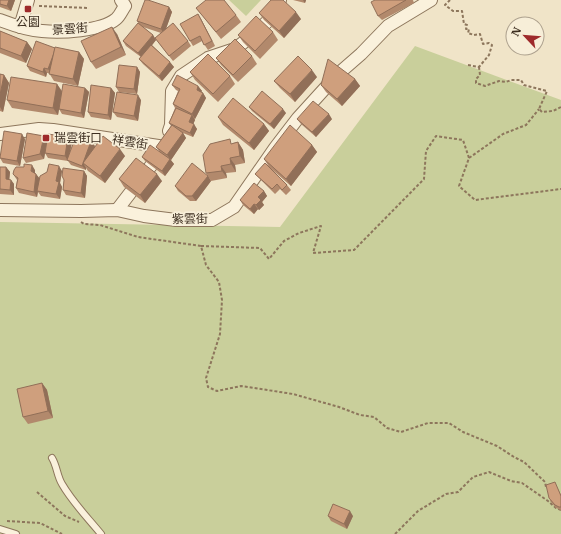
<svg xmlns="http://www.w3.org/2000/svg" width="561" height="534" font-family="'IBM Plex Serif','Noto Sans TC',serif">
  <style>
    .green { fill: #c9cf9b }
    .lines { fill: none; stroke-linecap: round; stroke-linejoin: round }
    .service-casing { stroke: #8d765c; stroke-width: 8 }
    .minor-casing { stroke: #8d765c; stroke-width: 14 }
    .path { stroke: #8d765c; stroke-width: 2; stroke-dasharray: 3 2; stroke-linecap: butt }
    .service { stroke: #faf1dc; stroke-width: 6 }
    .minor { stroke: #faf1dc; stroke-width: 12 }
    .wall { fill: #b2896c }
    .shaded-wall { fill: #916f58 }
    .building { fill: #cf9f7d; stroke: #916f58 }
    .poi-dot { fill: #9e2a2b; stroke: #f7eed8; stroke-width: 1.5 }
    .labels { text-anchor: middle; stroke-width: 3.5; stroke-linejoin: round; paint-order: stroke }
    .poi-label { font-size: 12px; fill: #3d2e20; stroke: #f7eed8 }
    .street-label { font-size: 12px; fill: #3d2e20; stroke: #f7eed8 }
  </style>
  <rect width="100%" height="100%" fill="#f0e4c8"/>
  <!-- green -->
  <g class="green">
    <polygon points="229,0 261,0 246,16"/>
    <polygon points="415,46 561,100 561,534 0,534 0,222 280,227"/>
  </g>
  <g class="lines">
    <!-- service casing -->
    <g class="service-casing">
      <g id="service">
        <path d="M52,458C57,466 57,476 62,484C73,503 88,518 101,534"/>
        <polyline points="0,529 16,534"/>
      </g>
    </g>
    <!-- minor casing -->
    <g class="minor-casing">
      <g id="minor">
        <path d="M0,20C13,25 27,30 42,31C60,33 102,31 116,19C120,16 122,10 125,6L121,0"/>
        <polyline points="20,27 28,0"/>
        <polyline points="169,131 171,125 172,91 181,76 208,58 235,49 253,35 269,20 279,4 280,0"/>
        <polyline points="0,134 39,129 53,130 165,147"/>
        <polyline points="0,210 81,211 117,210 144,216 176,220 212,220 234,207 275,148 298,118 338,74 361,54 388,26 431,0"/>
        <polyline points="117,210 160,154"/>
      </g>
    </g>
    <!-- path -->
    <g class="path">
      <polyline points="450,0 445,5 453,11 462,11 464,24 467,25 466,29 469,29 468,33 474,35 480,34 483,44 489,43 492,45 489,55 479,67"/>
      <polyline points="39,6 89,8"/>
      <polyline points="468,65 479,67"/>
      <polyline points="479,67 480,75 476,79 476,83 485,86 499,81 506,82 511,80 521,80 524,85 547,91 539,109 542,112 553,111 561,107"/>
      <polyline points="469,158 503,134 526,125 539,109"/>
      <polyline points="81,222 84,224 100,225 138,237 201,246 206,265 219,282 222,300 220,334 206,378 208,387 217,391 241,386 293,394 339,407 360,415 374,417 387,428 401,432 428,423 449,423 463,432 497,446 514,457 524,462 545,482 546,487"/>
      <polyline points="201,246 260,248 269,259 284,241 299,233 321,226 313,253 354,250 424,179 426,151 436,136 463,140 469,158 459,186 475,200 561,189"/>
      <polyline points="37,492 65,516 79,522"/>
      <polyline points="7,521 40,523 62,534"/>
      <polyline points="395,534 418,511 446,494 458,492 473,477 489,472 511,481 522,483 548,501 556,508 561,510"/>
    </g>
    <!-- service -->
    <use href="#service" class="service"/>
    <!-- minor -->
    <use href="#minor" class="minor"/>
  </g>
  <!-- wall -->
  <g class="wall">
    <polygon points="0,0 15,0 11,11 0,7"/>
    <polygon points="293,0 306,0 305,3"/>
    <polygon points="375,0 413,0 414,3 382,20 378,16"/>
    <polygon points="169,7 172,12 166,29 188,41 191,46 173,61 155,38 161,33 143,27 153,35 156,40 152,45 174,67 162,81 143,64 139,59 141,57 126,46 123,41 139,24 137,21"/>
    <polygon points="196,8 236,15 241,22 221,39 202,15"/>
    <polygon points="259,13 301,19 284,38 264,20"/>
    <polygon points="198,14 201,19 215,46 208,50 202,41 193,46 190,41"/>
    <polygon points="0,31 27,42 32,49 26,63 0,53"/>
    <polygon points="273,32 278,40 260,59 243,42 238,35"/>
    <polygon points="117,34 126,55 96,69 91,62"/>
    <polygon points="55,48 79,52 84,59 78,86 54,81 49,73 47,73 46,77 30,71 27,66"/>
    <polygon points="252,56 257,64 238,82 221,65 216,58"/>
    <polygon points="137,67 140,72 137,94 119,92 116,87"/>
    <polygon points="190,72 230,76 235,84 218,102 195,80"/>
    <polygon points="0,74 4,75 9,83 3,112 0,111"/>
    <polygon points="317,77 295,102 280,88 274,81"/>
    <polygon points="355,79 360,86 342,106 326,92 321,85"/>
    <polygon points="57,84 62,91 85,88 89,92 84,118 62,114 59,109 58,115 12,108 7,100"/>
    <polygon points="172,85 198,86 202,91 201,92 203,93 206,98 195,119 194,118 195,120 193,124 197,129 193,137 183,133 186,138 171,160 168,157 170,159 174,164 165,176 145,161 142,157 159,151 156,147 171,126 169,123 175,108 173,104 178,91 176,90"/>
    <polygon points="111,88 115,93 111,120 91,117 88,112"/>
    <polygon points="141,100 138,121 117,117 113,112"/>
    <polygon points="249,107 286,113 274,129 252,111"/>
    <polygon points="218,117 264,124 269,131 254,150 223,125"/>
    <polygon points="297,119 332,119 316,137 301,124"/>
    <polygon points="68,137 72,142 70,153 95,146 94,149 125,156 105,183 88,171 86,168 86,170 71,165 68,161 48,158 45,153 44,159 26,163 23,158 47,141"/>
    <polygon points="25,139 20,166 3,163 0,158"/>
    <polygon points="238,142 243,150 245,163 235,165 236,172 226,173 227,178 211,181 206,173 233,143"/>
    <polygon points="312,145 317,152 291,186 269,167 264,159"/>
    <polygon points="0,167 6,167 10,172 9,179 11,180 14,184 14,195 0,194"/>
    <polygon points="35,170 35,173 40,179 62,171 60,183 62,187 60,199 41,196 38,192 37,197 19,193 16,188 17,180 13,174"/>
    <polygon points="84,171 87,176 85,198 66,195 63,190 64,180"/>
    <polygon points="255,174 287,185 291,190 286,195 280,189 275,194"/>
    <polygon points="208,176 211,181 196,201 190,201 178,191 175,186"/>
    <polygon points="119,179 162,181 145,203 124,187"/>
    <polygon points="264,191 267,196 262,202 264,205 259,210 258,209 254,214 243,205 240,200"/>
    <polygon points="42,383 47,390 53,418 28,424 23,417"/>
    <polygon points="556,485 561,495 561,510 556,508 550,501"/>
    <polygon points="328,516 353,516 347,529 331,521"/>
  </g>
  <!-- shaded-wall -->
  <g class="shaded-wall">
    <polygon points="9,0 15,0 11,11 7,6"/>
    <polygon points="303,0 306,0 305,3"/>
    <polygon points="169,7 172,12 164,34 161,29"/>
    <polygon points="296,12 301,19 284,38 279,31"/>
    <polygon points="198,14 201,19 215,46 212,41"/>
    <polygon points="112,27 117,34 126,55 121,47"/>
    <polygon points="153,35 156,40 142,58 138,53"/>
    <polygon points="27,42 32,49 26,63 21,56"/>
    <polygon points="56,48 52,74 48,69"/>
    <polygon points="79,52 84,59 78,86 73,79"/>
    <polygon points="170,62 174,67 162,81 159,76"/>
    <polygon points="137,67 140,72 137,94 134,89"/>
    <polygon points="44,68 47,73 46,77 43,72"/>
    <polygon points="312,70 317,77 295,102 290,94"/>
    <polygon points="4,75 9,83 3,112 0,107 0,95"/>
    <polygon points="355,79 360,86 342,106 337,99"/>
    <polygon points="57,84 62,92 58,115 53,108"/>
    <polygon points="198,86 202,91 200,94 197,90"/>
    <polygon points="85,88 89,92 84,118 81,113"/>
    <polygon points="111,88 115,93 111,120 108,115"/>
    <polygon points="203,93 206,98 195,119 192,114"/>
    <polygon points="138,95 141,100 138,121 134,116"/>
    <polygon points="283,109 286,113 274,129 270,124"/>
    <polygon points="329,114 332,119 316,137 312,132"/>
    <polygon points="192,115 195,120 192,127 189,122"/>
    <polygon points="194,124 197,129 193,137 190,133"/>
    <polygon points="264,124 269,131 254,150 249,143"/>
    <polygon points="183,133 186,138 171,160 167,155"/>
    <polygon points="22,134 25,139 20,166 17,161"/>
    <polygon points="44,136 47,141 44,159 40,154"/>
    <polygon points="68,137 72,142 68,161 65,156"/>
    <polygon points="91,141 95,146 87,166 83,163 86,168 86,170 82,166"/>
    <polygon points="238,142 243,150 245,163 240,156"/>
    <polygon points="312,145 317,152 291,186 286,179"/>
    <polygon points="120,149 125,156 105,183 100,176"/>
    <polygon points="230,158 235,165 236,172 231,164"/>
    <polygon points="170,159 174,164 165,176 162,171"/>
    <polygon points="32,165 35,170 35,176 31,171"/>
    <polygon points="59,166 62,171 60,183 62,187 60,199 56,194 56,181"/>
    <polygon points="221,166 226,173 227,178 222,171"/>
    <polygon points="6,167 10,172 9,184 6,179"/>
    <polygon points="84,171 87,176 85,198 81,193"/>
    <polygon points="36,174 40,179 37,197 34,192"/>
    <polygon points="157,174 162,181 145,203 140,195"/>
    <polygon points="208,176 211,181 196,201 192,196"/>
    <polygon points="11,180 14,184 14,195 10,190"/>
    <polygon points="264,191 267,196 262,202 264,205 259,210 256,205 258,197"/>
    <polygon points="254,204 258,209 254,214 250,209"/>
    <polygon points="42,383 47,390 53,418 48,411"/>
    <polygon points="350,511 353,516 347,529 344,524"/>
  </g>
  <!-- building -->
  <g class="building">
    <polygon points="0,0 9,0 7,6 0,4"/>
    <polygon points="145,0 148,0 169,7 161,29 137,21"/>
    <polygon points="206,0 224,0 236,15 216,32 196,8"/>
    <polygon points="271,0 283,0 296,12 279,31 259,13"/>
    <polygon points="375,0 406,0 378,16 371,2"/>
    <polygon points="198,14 212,41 204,45 200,36 190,41 180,24"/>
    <polygon points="256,16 273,32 255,51 238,35"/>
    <polygon points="138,23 153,35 138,53 123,41"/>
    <polygon points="173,23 188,41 169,56 155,38"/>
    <polygon points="112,27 121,47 91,62 81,41"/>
    <polygon points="0,31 27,42 21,56 0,48"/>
    <polygon points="235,39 252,56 233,75 216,58"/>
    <polygon points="36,41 55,48 54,53 48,69 44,68 43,72 27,66"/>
    <polygon points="151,45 170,62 159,76 139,59"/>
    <polygon points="55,47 79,52 73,79 49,74"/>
    <polygon points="208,54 230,76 213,94 190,72"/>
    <polygon points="298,56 312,70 290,94 274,81"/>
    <polygon points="328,59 355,79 337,99 321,85"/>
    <polygon points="119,65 137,67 134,89 116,87"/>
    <polygon points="0,74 4,75 0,95"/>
    <polygon points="177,75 198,86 197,90 203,93 192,114 173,104 180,89 172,85"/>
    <polygon points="11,77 57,84 53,108 7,100"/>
    <polygon points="63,84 85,88 81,113 59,109"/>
    <polygon points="91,85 111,88 108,115 88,112"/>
    <polygon points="262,91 283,109 270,124 249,107"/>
    <polygon points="117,92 138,95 134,116 113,112"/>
    <polygon points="233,98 264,124 249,143 218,117"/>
    <polygon points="313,101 329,114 312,132 297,119"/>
    <polygon points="176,108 192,115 189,122 194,124 190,133 169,123"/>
    <polygon points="172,125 183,133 167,155 156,147"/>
    <polygon points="290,125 312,145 286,179 264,159"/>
    <polygon points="4,131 22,134 17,161 0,158"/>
    <polygon points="27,133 44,136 40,154 23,158"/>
    <polygon points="48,134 68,137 65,156 45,153"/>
    <polygon points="76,136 91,141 82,166 67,160"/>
    <polygon points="103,136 120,149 100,176 83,163"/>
    <polygon points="230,139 231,144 238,142 240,156 230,158 231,164 221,166 222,171 206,173 203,155 210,144"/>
    <polygon points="150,145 170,159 162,171 142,157"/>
    <polygon points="136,158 157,174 140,195 119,179"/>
    <polygon points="192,163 208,176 192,196 186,196 175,186"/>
    <polygon points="265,163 287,185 282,190 277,184 272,189 255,174"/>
    <polygon points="24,164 32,165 31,171 36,174 34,192 16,188 18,178 15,176 13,174 14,170 16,167 24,167"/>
    <polygon points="49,164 59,166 56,181 59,182 56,194 37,191 40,176 47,172"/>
    <polygon points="0,167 6,167 6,179 11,180 10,190 0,189"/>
    <polygon points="63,168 84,171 81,193 63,190 64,180 62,176"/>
    <polygon points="254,183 264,191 258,197 261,200 256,205 254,204 250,209 240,200"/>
    <polygon points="42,383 48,411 23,417 17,389"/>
    <polygon points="555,482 561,496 561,507 559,507 555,505 549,498 546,485"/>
    <polygon points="333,504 350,511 344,524 328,516"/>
  </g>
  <!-- markers -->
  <g class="poi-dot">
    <rect x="24" y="5" width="8" height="8" rx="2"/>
    <rect x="42" y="134" width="8" height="8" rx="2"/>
  </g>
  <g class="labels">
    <!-- poi labels -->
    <g class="poi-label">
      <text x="28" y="26">公園</text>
      <text x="54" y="142" text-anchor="start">瑞雲街口</text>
    </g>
    <!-- street labels -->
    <g class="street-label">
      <text transform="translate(70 29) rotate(-4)" y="4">景雲街</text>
      <text transform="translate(130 142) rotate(9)" y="4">祥雲街</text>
      <text transform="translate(190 219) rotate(-1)" y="4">紫雲街</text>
    </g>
  </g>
  <!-- north arrow -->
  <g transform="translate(525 36) rotate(296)"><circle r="19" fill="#f7eed8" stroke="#ada18e"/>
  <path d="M0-3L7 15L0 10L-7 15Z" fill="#9e2a2b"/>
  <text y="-6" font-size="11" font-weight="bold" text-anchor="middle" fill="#3d2e20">N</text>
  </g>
</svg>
